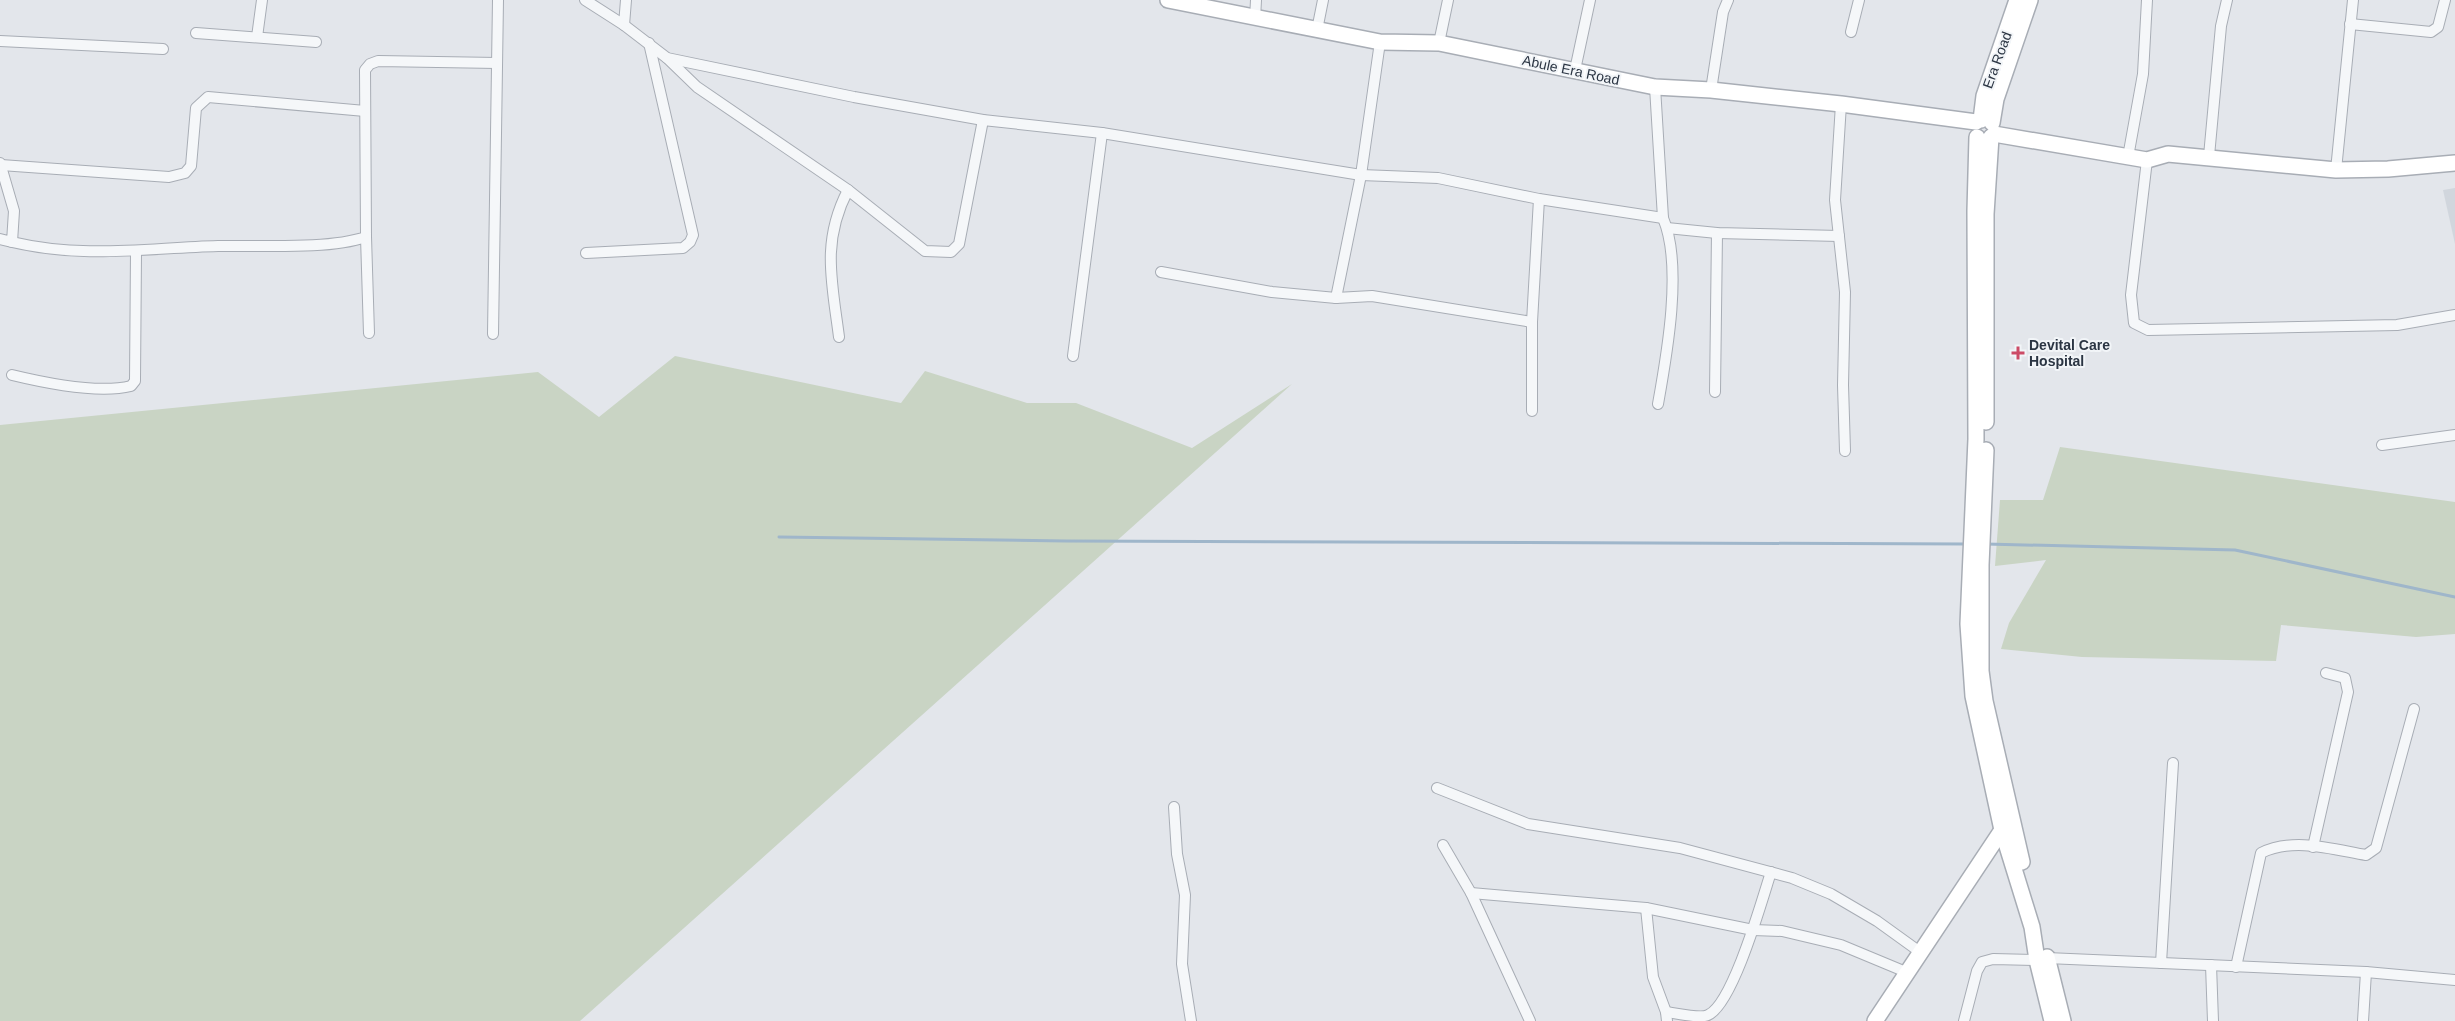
<svg xmlns="http://www.w3.org/2000/svg" width="2455" height="1021" font-family="Helvetica,sans-serif">
  <style>
    .built { fill: #d1d6dd }
    .green { fill: #c9d4c4 }
    .lines { fill: none; stroke-linecap: round; stroke-linejoin: round }
    .stream { stroke: #9fb6ca; stroke-width: 3 }
    .street-casing { stroke: #a8adb5; stroke-width: 12 }
    .secondary-casing { stroke: #a8adb5; stroke-width: 18 }
    .street { stroke: #f5f7f9; stroke-width: 10 }
    .secondary { stroke: #fff; stroke-width: 15 }
    .poi-dot { fill: #cc4b66; stroke: #f2f5f8; stroke-width: 2 }
    .labels { text-anchor: middle; stroke-width: 4; stroke-linejoin: round; paint-order: stroke }
    .street-label { font-size: 14px; fill: #2b3543; stroke: #f2f5f8 }
    .poi-label { font-size: 14px; font-weight: bold; fill: #2b3543; stroke: #f2f5f8; text-anchor: start }
  </style>
  <rect width="100%" height="100%" fill="#e3e6eb"/>
  <!-- built -->
  <polygon class="built" points="2455,188 2455,244 2443,190"/>
  <!-- green -->
  <g class="green">
    <polygon points="675,356 901,403 925,371 1027,403 1076,403 1192,448 1292,384 580,1021 0,1021 0,425 538,372 599,417"/>
    <polygon points="2060,447 2455,502 2455,634 2416,637 2281,625 2276,661 2082,657 2001,649 2009,623 2046,560 1995,566 2000,500 2043,500"/>
  </g>
  <g class="lines">
    <!-- stream -->
    <g class="stream">
      <polyline points="779,537 1066,541 1967,544"/>
      <polyline points="1986,544 2235,550 2455,597"/>
    </g>
    <!-- street casing -->
    <g class="street-casing">
      <g id="street">
        <polyline points="585,0 624,25 667,58 854,97 983,120 1102,133 1361,175 1438,178 1539,199 1663,218"/>
        <polyline points="1255,19 1256,0"/>
        <polyline points="2350,24 2431,32 2438,27 2445,0"/>
        <polyline points="624,25 626,0"/>
        <polyline points="1317,30 1323,0"/>
        <polyline points="1851,32 1859,0"/>
        <polyline points="196,33 316,42"/>
        <polyline points="257,37 262,0"/>
        <polyline points="0,41 163,49"/>
        <polyline points="1439,43 1448,0"/>
        <polyline points="667,58 697,87 848,190 925,251 951,252 959,244 983,120"/>
        <polyline points="1575,70 1590,0"/>
        <path d="M1655,87L1663,218C1683,265 1667,354 1658,404"/>
        <polyline points="1711,90 1723,12 1728,0"/>
        <polyline points="1841,104 1835,200 1845,292 1843,385 1845,451"/>
        <polyline points="2209,156 2221,26 2227,0"/>
        <polyline points="2128,157 2143,74 2147,0"/>
        <polyline points="2147,160 2131,295 2134,323 2148,330 2397,325 2455,315"/>
        <polyline points="0,163 14,211 12,242 0,239"/>
        <polyline points="1,165 169,177 185,173 191,166 196,108 208,97 365,111"/>
        <polyline points="2336,170 2353,0"/>
        <polyline points="1667,228 1717,233 1839,236"/>
        <polyline points="366,237 369,333"/>
        <path d="M12,242C84,259 146,248 218,246C260,245 327,250 366,237L365,70L370,64L378,61L497,63"/>
        <polyline points="586,253 683,248 690,242 693,235 649,43"/>
        <polyline points="1161,272 1272,292 1336,298 1372,296 1532,322"/>
        <polyline points="1336,298 1361,175 1380,42"/>
        <polyline points="493,334 498,0"/>
        <path d="M839,337C832,282 821,242 848,190"/>
        <polyline points="1073,356 1102,133"/>
        <path d="M12,375C45,383 98,394 131,386L135,381L136,252"/>
        <polyline points="1715,392 1717,233"/>
        <polyline points="1532,411 1532,322 1539,199"/>
        <polyline points="2382,445 2455,435"/>
        <polyline points="1437,788 1528,824 1680,848 1792,878 1831,894 1877,921 1920,952"/>
        <polyline points="1174,807 1177,854 1185,895 1182,964 1191,1021"/>
        <polyline points="1443,845 1471,893 1530,1021"/>
        <polyline points="2313,847 2348,692 2345,678 2326,673"/>
        <polyline points="1471,893 1646,908 1753,930 1782,931 1841,945 1906,972"/>
        <polyline points="1646,908 1653,977 1666,1012 1667,1021"/>
        <polyline points="2047,958 2366,972 2455,980"/>
        <polyline points="2161,963 2173,763"/>
        <polyline points="2211,965 2213,1021"/>
        <path d="M2236,967L2261,853C2293,837 2332,849 2366,855L2376,848L2414,709"/>
        <path d="M1666,1012C1675,1013 1701,1019 1708,1015C1733,1004 1762,900 1771,872"/>
        <polyline points="1964,1021 1977,971 1982,962 1993,959 2037,960"/>
        <polyline points="2363,1021 2366,972"/>
      </g>
    </g>
    <!-- secondary casing -->
    <g class="secondary-casing">
      <g id="secondary">
        <polyline points="1168,0 1380,42 1439,43 1655,87 1711,90 1841,104 1976,122"/>
        <polyline points="1981,120 1984,96 2017,0"/>
        <polyline points="1992,123 1996,99 2030,0"/>
        <polyline points="1994,134 2147,160 2168,154 2336,170 2388,169 2455,163"/>
        <polyline points="1977,137 1975,211 1976,439 1968,624 1973,696 2002,830 2032,927 2037,960 2052,1021"/>
        <polyline points="1986,422 1986,214 1991,137"/>
        <polyline points="1986,450 1981,565 1981,671 1985,701 2022,862"/>
        <polyline points="2047,957 2063,1021"/>
        <polyline points="1875,1021 2002,830"/>
      </g>
    </g>
    <!-- street -->
    <use href="#street" class="street"/>
    <!-- secondary -->
    <use href="#secondary" class="secondary"/>
  </g>
  <!-- markers -->
  <path class="poi-dot" d="M2015.5 345.5h5v5h5v5h-5v5h-5v-5h-5v-5h5z"/>
  <g class="labels">
    <!-- street labels -->
    <g class="street-label">
      <text transform="translate(1997 60) rotate(-70)" y="5">Era Road</text>
      <text transform="translate(1571 70) rotate(12)" y="5">Abule Era Road</text>
    </g>
    <!-- poi labels -->
    <g class="poi-label">
      <text x="2029" y="350">Devital Care<tspan x="2029" dy="16">Hospital</tspan></text>
    </g>
  </g>
</svg>
